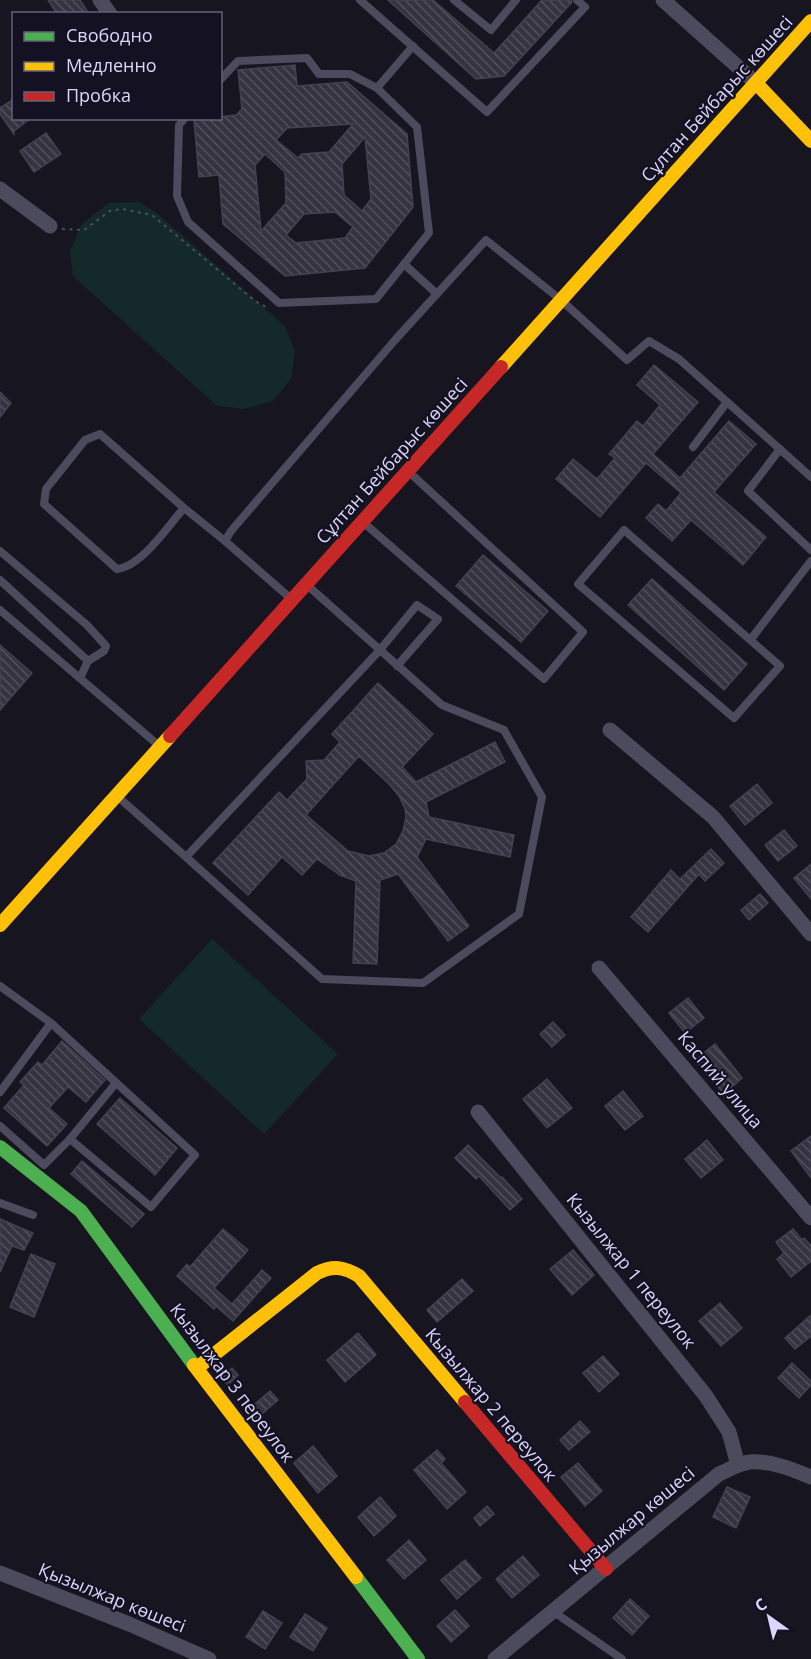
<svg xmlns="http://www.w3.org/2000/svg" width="811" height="1659" font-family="'Open Sans',sans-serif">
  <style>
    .green { fill: #14292a }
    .building { fill: url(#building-back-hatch); stroke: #444152; stroke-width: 1.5; fill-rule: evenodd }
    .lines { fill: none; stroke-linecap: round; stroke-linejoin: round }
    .path { stroke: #47515d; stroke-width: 2; stroke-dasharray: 3 4.5; stroke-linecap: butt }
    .lane { stroke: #4c4b5e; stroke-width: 8 }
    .street { stroke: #4c4b5e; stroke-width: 15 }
    .fast { stroke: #4caf50; stroke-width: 14 }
    .slow { stroke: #ffc107; stroke-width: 14 }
    .jam { stroke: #c62828; stroke-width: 14 }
    .labels { text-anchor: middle; stroke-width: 4.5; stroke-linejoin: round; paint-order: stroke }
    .street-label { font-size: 18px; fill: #dcd6fb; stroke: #141123 }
  </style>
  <defs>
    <pattern id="building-back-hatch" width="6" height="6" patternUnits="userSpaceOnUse" patternTransform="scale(1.5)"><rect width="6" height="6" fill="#363341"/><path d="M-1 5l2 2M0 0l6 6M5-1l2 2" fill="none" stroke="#52505d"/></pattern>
  </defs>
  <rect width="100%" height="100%" fill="#17151f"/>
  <!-- green -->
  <g class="green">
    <polygon points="139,202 158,214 285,326 295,351 291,379 273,401 244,409 217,406 73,276 70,251 82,224 108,203"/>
    <polygon points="212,939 338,1054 264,1134 139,1019"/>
  </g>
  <!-- building -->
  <g class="building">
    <polygon points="48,0 80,0 89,14 57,14"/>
    <polygon points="388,0 433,0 494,53 542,0 571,0 572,2 504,76 476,79"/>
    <path d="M295,65L297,86L347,82L407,134L413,207L365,268L285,276L223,224L219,175L199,177L194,120L220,118V117L236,115L242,109L238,70ZM353,124L329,152L302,154L298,158L276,140L287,128ZM365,137L371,199L362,211L344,195L342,164ZM265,154L285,172L286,203L261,231L255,165ZM335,212L353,227L345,238L296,243L286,235L304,214Z"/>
    <polygon points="14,99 14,118 31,118 14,131 14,134 0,114 0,108"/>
    <polygon points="46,133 61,154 34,172 20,151"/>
    <polygon points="654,365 698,402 653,454 680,478 729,421 756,444 714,492 766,537 743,565 691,520 672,541 646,518 658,504 666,511 681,493 646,463 600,517 556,479 573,459 597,479 615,458 609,454 637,421 643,426 660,405 637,385"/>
    <polygon points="0,392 11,403 0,417"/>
    <polygon points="483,555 548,611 521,642 456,586"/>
    <polygon points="652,579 747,664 724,690 628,605"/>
    <polygon points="0,645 32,673 0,710"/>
    <path d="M378,683L433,734L402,767L416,782L495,742L505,762L426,802L429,817L514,835L510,857L426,839L417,857L469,926L448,941L398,874L380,880L377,964L353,963L356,881L340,875L317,859L302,875L282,857L248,895L213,863L279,792L287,800L307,779L306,761L324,760L340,742L332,734ZM359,756L389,784L399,796L405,809L406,817L403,831L396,844L384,853L369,856L348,851L306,815Z"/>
    <polygon points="757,784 772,803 745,825 730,806"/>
    <polygon points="784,830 797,846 778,861 765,845"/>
    <polygon points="711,849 724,863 705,881 699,874 648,932 631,917 671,870 680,879"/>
    <polygon points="811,864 811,899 794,878"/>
    <polygon points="760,894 768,903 749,920 741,910"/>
    <polygon points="688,998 704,1018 685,1033 669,1013"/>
    <polygon points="553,1022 565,1035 552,1047 540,1034"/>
    <polygon points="62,1041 105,1080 86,1102 68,1087 49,1108 67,1124 47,1146 4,1108 24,1085 20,1082 38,1062 42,1065"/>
    <polygon points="715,1044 742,1078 724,1094 695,1060"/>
    <polygon points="547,1079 572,1108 547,1128 523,1099"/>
    <polygon points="623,1091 643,1116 625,1130 605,1106"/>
    <polygon points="120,1098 177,1148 155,1175 97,1124"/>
    <polygon points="811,1136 811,1178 791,1151"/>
    <polygon points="707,1140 723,1160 701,1178 685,1159"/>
    <polygon points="468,1145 501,1178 502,1177 522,1199 510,1210 479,1176 476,1179 455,1158"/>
    <polygon points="82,1161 144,1214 132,1227 71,1174"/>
    <polygon points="0,1219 33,1233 24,1250 12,1246 0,1272"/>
    <polygon points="223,1229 248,1250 214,1288 232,1304 262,1270 271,1278 233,1321 216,1306 214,1309 177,1276 187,1264 190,1267"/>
    <polygon points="793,1229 802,1240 804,1238 811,1246 811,1261 791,1277 777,1259 784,1253 776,1242"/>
    <polygon points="573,1250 594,1275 572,1295 550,1269"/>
    <polygon points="31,1254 55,1264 34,1317 10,1307"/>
    <polygon points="462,1279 473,1291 437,1322 427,1310"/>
    <polygon points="720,1303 742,1328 721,1346 699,1321"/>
    <polygon points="811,1315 811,1336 795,1349 785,1338"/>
    <polygon points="358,1333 376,1355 345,1382 327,1360"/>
    <polygon points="603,1356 619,1374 599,1392 583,1373"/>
    <polygon points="792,1363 811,1381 811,1385 799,1398 778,1378"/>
    <polygon points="232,1368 238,1375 228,1385 221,1377"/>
    <polygon points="270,1391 278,1400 256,1419 248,1410"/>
    <polygon points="580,1421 590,1432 569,1450 560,1440"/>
    <polygon points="313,1446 337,1476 318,1493 294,1463"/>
    <polygon points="437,1450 445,1459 441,1463 466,1492 447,1509 414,1470"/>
    <polygon points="578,1463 602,1491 585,1506 561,1477"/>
    <polygon points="727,1487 750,1497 736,1528 713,1517"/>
    <polygon points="380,1497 396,1516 374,1536 358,1517"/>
    <polygon points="487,1506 494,1514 480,1526 474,1518"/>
    <polygon points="409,1540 426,1560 404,1579 387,1560"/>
    <polygon points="523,1556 539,1575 512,1598 496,1579"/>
    <polygon points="465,1560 481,1578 457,1599 441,1580"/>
    <polygon points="630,1599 649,1616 632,1635 613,1618"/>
    <polygon points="455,1610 469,1626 451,1642 437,1626"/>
    <polygon points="263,1611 282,1623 265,1649 246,1637"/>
    <polygon points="305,1614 327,1628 313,1651 290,1637"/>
  </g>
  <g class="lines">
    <!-- path -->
    <polyline class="path" points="62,229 84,230 110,211 122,209 152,215 255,301 268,308"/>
    <!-- lane -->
    <g class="lane">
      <polyline points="360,0 487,112 585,7 577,0"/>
      <polyline points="454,0 491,30 516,0"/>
      <polyline points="377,88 413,46"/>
      <polyline points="185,118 179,125 177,196 188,222 279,303 376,299 429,233 417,127 377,88 350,74 319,74 307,58 238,61 220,80"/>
      <polyline points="404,264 437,294"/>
      <polyline points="693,447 727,402"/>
      <polyline points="780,449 748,491 811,550"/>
      <path d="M184,508C167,527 142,566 117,569L44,504L46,489L85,440L100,434L184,508L225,541"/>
      <polyline points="364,523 544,679 583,632 409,472"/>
      <polygon points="624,530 780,666 734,718 578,584"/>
      <polyline points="0,551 87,625 106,646 104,651 88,661"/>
      <polyline points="0,580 88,661 80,678"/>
      <polyline points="307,585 442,705 504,730 542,797 519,914 423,983 322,979 186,857 379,651 417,605 438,619 397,666"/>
      <polyline points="289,597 225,541 231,531 395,340 486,240 561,300 627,360 649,341 679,359 811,477"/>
      <polyline points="0,610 157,744"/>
      <polyline points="751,639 811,561"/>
      <polyline points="117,796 186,857"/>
      <polyline points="0,986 51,1023 195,1155 151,1207 70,1139 44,1165 0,1126"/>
      <polyline points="0,1092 51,1023"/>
      <polyline points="70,1139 116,1083"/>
      <polyline points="0,1203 33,1215"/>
      <polyline points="554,1612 622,1659"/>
    </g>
    <!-- street -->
    <g class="street">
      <polyline points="100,0 110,14"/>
      <polyline points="663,0 756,83"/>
      <polyline points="0,189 50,226"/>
      <polyline points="610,730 713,817 811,934"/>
      <polyline points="599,968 811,1218"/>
      <polyline points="478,1112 706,1396 729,1432 738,1465"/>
      <polyline points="0,1573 129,1624 209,1659"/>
      <path d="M495,1659L719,1474C729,1470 739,1463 750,1462C769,1460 794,1470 811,1477"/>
    </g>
    <!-- fast -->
    <g class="fast">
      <polyline points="0,1147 81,1211 194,1365"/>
      <polyline points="356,1577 418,1659"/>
    </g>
    <!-- slow -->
    <g class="slow">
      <polyline points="756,83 811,141"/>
      <polyline points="501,367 811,21"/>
      <polyline points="0,925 170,736"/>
      <polyline points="194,1365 356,1577"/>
      <path d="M197,1368L317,1273C333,1265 344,1267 359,1276L465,1402"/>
    </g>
    <!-- jam -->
    <g class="jam">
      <polyline points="170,736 501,367"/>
      <polyline points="465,1402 606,1569"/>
    </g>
  </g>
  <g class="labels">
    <!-- street labels -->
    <g class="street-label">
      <text transform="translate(717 99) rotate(-48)" y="6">Сұлтан Бейбарыс көшесі</text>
      <text transform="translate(392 461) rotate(-48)" y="6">Сұлтан Бейбарыс көшесі</text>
      <text transform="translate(720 1080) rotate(50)" y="6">Каспий улица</text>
      <text transform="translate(631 1271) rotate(51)" y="6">Кызылжар 1 переулок</text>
      <text transform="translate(232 1383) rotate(53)" y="6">Кызылжар 3 переулок</text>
      <text transform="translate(491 1405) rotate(50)" y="6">Кызылжар 2 переулок</text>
      <text transform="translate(632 1521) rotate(-40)" y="6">Қызылжар көшесі</text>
      <text transform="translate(112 1598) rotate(22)" y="6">Қызылжар көшесі</text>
    </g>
  </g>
  <!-- legend -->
  <rect x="12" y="12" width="210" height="108" fill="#141123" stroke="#646079" stroke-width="1.5"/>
  <rect x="24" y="32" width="30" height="9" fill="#4caf50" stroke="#646079" stroke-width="1.5"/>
  <text x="66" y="42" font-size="18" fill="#dcd6fb">Свободно</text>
  <rect x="24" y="62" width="30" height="9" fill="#ffc107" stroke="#646079" stroke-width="1.5"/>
  <text x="66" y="72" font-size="18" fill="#dcd6fb">Медленно</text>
  <rect x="24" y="92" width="30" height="9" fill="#c62828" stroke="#646079" stroke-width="1.5"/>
  <text x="66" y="102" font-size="18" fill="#dcd6fb">Пробка</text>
  <!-- north arrow -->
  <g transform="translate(769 1617) rotate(326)" stroke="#141123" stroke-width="4.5" paint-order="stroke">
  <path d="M0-4.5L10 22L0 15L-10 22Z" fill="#dcd6fb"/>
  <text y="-9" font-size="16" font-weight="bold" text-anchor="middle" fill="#dcd6fb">С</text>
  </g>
</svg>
